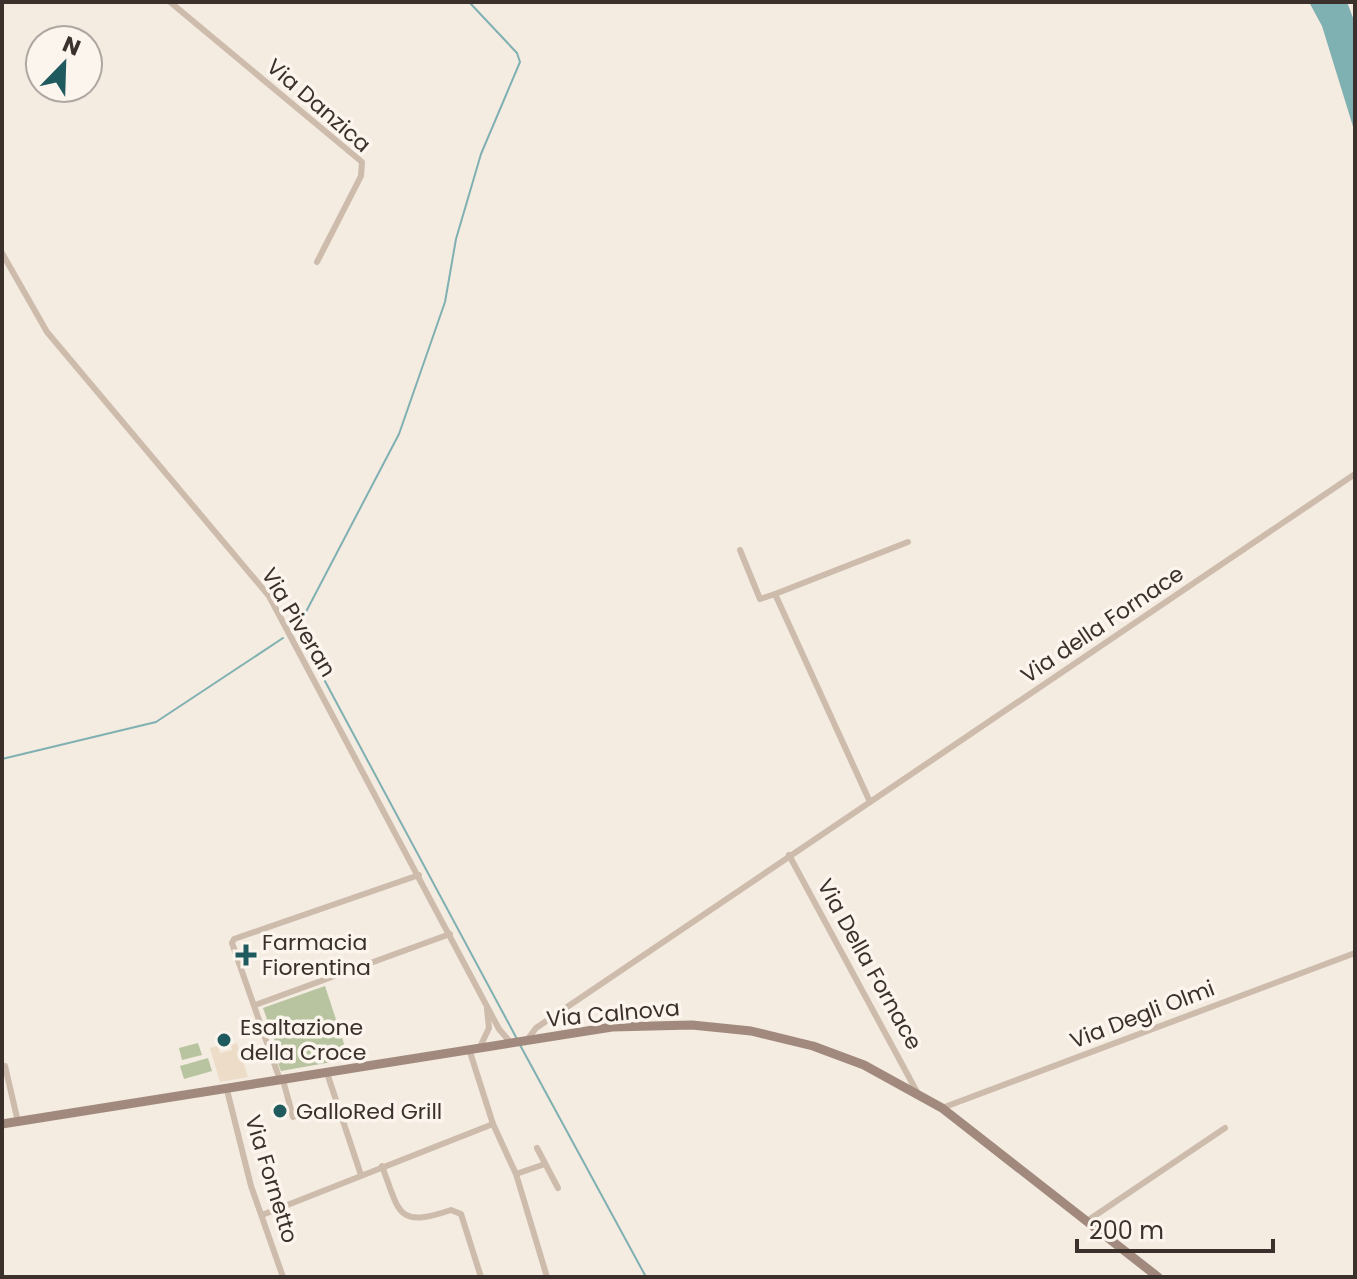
<svg xmlns="http://www.w3.org/2000/svg" width="1357" height="1279" font-family="Poppins,sans-serif">
  <style>
    .green { fill: #b8c4a0 }
    .plaza { fill: #ecdcc8 }
    .water { fill: #7fb0b2 }
    .lines { fill: none; stroke-linecap: round; stroke-linejoin: round }
    .stream { stroke: #7fb0b2; stroke-width: 2 }
    .minor { stroke: #cdbbac; stroke-width: 6 }
    .secondary { stroke: #a18a7d; stroke-width: 9 }
    .poi-dot { fill: #1f5a5e; stroke: #fbf5ee; stroke-width: 3 }
    .labels { text-anchor: middle; stroke-width: 7; stroke-linejoin: round; paint-order: stroke }
    .street-label { font-size: 22px; fill: #3b302b; stroke: #fbf5ee }
    .poi-label { font-size: 22px; fill: #3b302b; stroke: #fbf5ee; text-anchor: start }
  </style>
  <rect width="100%" height="100%" fill="#f4ebe1"/>
  <!-- green -->
  <g class="green">
    <polygon points="325,986 349,1059 281,1071 276,1058 279,1053 263,1008"/>
    <polygon points="198,1043 202,1055 182,1060 179,1048"/>
    <polygon points="208,1058 212,1071 184,1079 180,1066"/>
  </g>
  <!-- plaza -->
  <polygon class="plaza" points="237,1043 248,1077 220,1082 210,1048 218,1046 220,1053 232,1050 231,1045"/>
  <!-- water -->
  <polygon class="water" points="1309,2 1347,2 1355,23 1355,133 1322,26"/>
  <g class="lines">
    <!-- stream -->
    <g class="stream">
      <polyline points="469,2 517,53 520,62 481,154 456,239 445,302 399,434 297,629 517,1039"/>
      <polyline points="2,759 156,722 283,638"/>
      <polyline points="520,1045 646,1277"/>
    </g>
    <!-- minor -->
    <g class="minor">
      <polyline points="170,2 362,162 361,176 317,262"/>
      <polyline points="2,253 47,332 269,596 499,1029 511,1043"/>
      <polyline points="740,550 760,599 775,594"/>
      <polyline points="870,802 775,594 908,542"/>
      <polyline points="789,855 917,1092"/>
      <polyline points="255,1005 450,934"/>
      <polyline points="527,1040 536,1028 1355,474"/>
      <polyline points="480,1047 489,1028 487,1009"/>
      <polyline points="469,1049 493,1124 516,1174 547,1277"/>
      <polyline points="5,1066 18,1122"/>
      <polyline points="327,1073 361,1175"/>
      <polyline points="280,1080 232,943 234,939 419,875"/>
      <polyline points="283,1080 293,1117 306,1113"/>
      <polyline points="227,1090 251,1186 283,1277"/>
      <polyline points="942,1108 1355,953"/>
      <polyline points="537,1148 558,1188"/>
      <path d="M382,1166C400,1214 397,1228 451,1210L461,1214L481,1277"/>
      <polyline points="516,1174 545,1164"/>
      <polyline points="262,1215 493,1124"/>
      <polyline points="1087,1221 1225,1128"/>
    </g>
    <!-- secondary -->
    <polyline class="secondary" points="2,1124 612,1027 692,1025 751,1031 813,1046 864,1065 942,1108 1158,1277"/>
  </g>
  <!-- markers -->
  <g class="poi-dot">
    <path d="M242 943h8v8h8v8h-8v8h-8v-8h-8v-8h8z"/>
    <circle cx="224" cy="1040" r="8"/>
    <circle cx="280" cy="1111" r="8"/>
  </g>
  <g class="labels">
    <!-- street labels -->
    <g class="street-label">
      <text transform="translate(319 105) rotate(41)" y="8">Via Danzica</text>
      <text transform="translate(299 622) rotate(59)" y="8">Via Piveran</text>
      <text transform="translate(1102 624) rotate(-34)" y="8">Via della Fornace</text>
      <text transform="translate(870 964) rotate(61)" y="8">Via Della Fornace</text>
      <text transform="translate(613 1013) rotate(-5)" y="8">Via Calnova</text>
      <text transform="translate(1142 1014) rotate(-21)" y="8">Via Degli Olmi</text>
      <text transform="translate(272 1179) rotate(73)" y="8">Via Fornetto</text>
    </g>
    <!-- poi labels -->
    <g class="poi-label">
      <text x="262" y="950">Farmacia<tspan x="262" dy="25">Fiorentina</tspan></text>
      <text x="240" y="1035">Esaltazione<tspan x="240" dy="25">della Croce</tspan></text>
      <text x="296" y="1119">GalloRed Grill</text>
    </g>
  </g>
  <!-- border -->
  <rect width="1357" height="1279" fill="none" stroke="#3b302b" stroke-width="8"/>
  <!-- north arrow -->
  <g transform="translate(64 64) rotate(23)"><circle r="38" fill="#fbf5ee" stroke="#aea6a0" stroke-width="2"/>
  <path d="M0-6L14 30L0 20L-14 30Z" fill="#1f5a5e"/>
  <text y="-12" font-size="22" font-weight="bold" text-anchor="middle" fill="#3b302b">N</text>
  </g>
  <!-- scale -->
  <path d="M1077 1239v12h196v-12" fill="none" stroke="#3b302b" stroke-width="4"/>
  <text x="1089" y="1239" font-size="24" fill="#3b302b" stroke="#fbf5ee" stroke-width="6" paint-order="stroke">200 m</text>
</svg>
